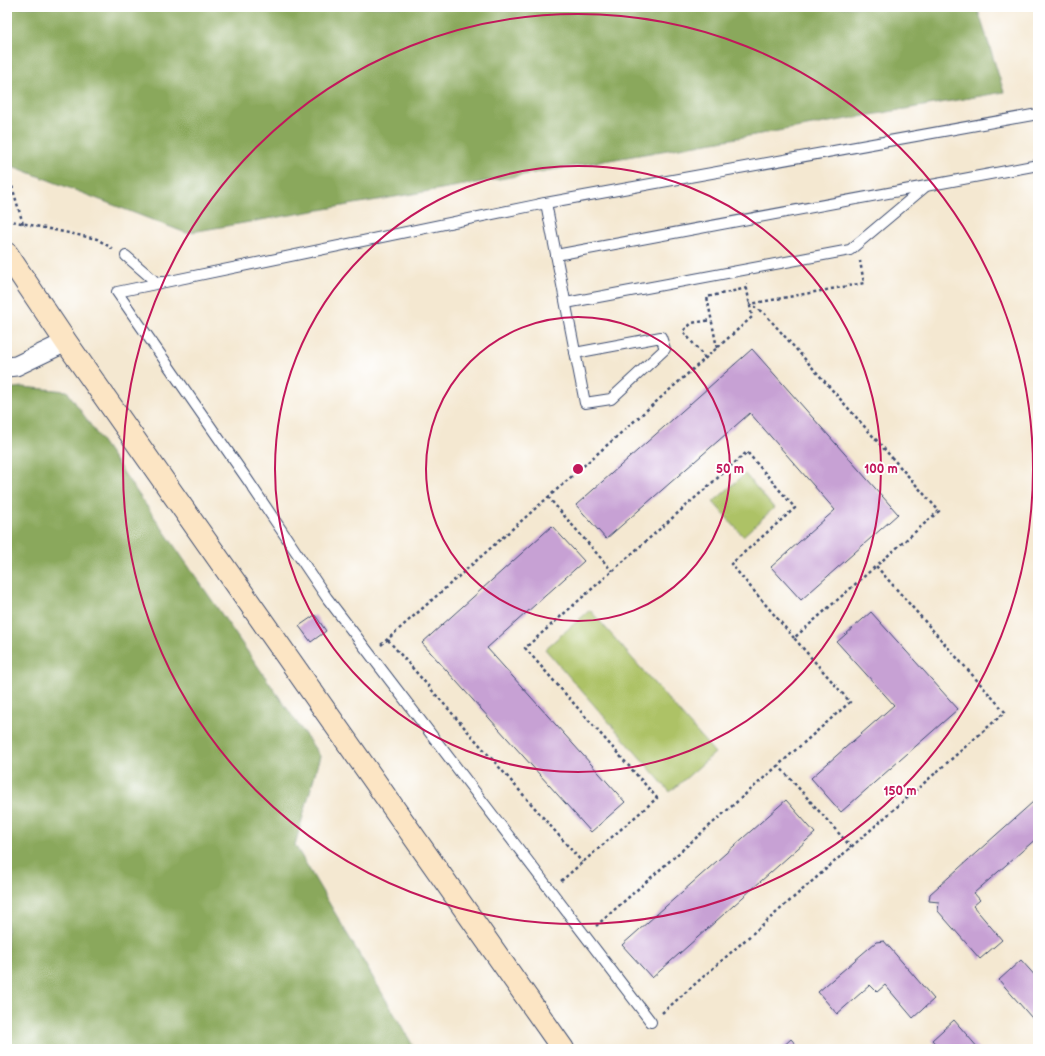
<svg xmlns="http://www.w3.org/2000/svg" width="1045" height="1056" font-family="'Balsamiq Sans',sans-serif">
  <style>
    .green { fill: #adc266; stroke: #647862 }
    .forest { fill: #8aa85b; stroke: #526c5c }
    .building { fill: #c7a1d4 }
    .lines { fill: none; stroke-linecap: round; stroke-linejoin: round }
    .service-casing { stroke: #3c4b6f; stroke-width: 12 }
    .minor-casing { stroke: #3c4b6f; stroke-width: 21 }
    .secondary-casing { stroke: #3c4b6f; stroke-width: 24 }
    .path { stroke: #3c4b6f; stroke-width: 2.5; stroke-dasharray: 3 3; stroke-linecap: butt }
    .service { stroke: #fff; stroke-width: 10 }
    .minor { stroke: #fff; stroke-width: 19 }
    .secondary { stroke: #fce5c4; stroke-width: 22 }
    .ring { fill: none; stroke: #c2185b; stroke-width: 2 }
    .centre { fill: #c2185b; stroke: #fff; stroke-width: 2 }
    .ring-label { font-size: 12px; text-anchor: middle; font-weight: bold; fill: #c2185b; stroke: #fff; stroke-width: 4; stroke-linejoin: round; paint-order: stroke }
  </style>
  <rect width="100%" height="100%" fill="#fff"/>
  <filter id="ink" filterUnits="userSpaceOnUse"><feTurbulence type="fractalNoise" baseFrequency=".025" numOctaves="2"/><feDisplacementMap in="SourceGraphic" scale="8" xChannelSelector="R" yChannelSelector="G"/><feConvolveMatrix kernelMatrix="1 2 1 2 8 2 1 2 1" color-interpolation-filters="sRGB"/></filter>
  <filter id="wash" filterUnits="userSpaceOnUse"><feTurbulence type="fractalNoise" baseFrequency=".012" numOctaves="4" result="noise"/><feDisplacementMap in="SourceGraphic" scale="16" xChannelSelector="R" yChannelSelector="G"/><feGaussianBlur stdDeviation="0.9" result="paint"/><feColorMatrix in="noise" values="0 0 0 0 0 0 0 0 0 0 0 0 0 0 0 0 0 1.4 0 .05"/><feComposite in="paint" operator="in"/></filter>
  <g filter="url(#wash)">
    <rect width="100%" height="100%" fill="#f4e8d1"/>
    <!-- green -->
    <g class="green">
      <polygon points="745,474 774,508 743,536 713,502"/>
      <polygon points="590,610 715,753 670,792 545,649"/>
    </g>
    <!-- forest -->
    <g class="forest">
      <polygon points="7,7 977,7 1004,92 186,233 7,164"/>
      <polygon points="22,387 67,391 320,756 295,845 415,1049 7,1049 7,389"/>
    </g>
    <g id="blocks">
      <!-- building -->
      <g class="building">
        <polygon points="752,349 898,514 801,600 771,567 835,510 750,413 606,539 576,505"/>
        <polygon points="552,526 584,561 487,648 625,802 591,832 422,643"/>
        <polygon points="871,612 958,709 841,812 811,778 894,705 837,642"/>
        <polygon points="315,615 326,631 311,642 299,626"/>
        <polygon points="786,800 815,833 652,978 622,945"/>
        <polygon points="1033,802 1038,802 1038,837 974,893 980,900 973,906 1002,940 980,959 938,911 939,902 929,901 930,894"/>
        <polygon points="884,941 934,999 913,1018 885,985 877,992 870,985 837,1014 818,992 876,942"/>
        <polygon points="1021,960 1038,979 1038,1025 999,980"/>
        <polygon points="954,1020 979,1049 940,1049 932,1040"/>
        <polygon points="791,1039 800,1049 780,1049"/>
      </g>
    </g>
  </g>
  <g filter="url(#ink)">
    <use href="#blocks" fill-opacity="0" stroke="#3c4b6f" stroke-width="1"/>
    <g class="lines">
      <!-- service casing -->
      <g class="service-casing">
        <g id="service">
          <polyline points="540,204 1038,114"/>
          <polyline points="556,255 1038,165"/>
          <polyline points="126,256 157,283 162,282"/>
          <polyline points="566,303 850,250 925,187"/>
          <polyline points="575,353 661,337 665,349 611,399 585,403 546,203 117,292 247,479 327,598 651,1022"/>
        </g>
      </g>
      <!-- minor casing -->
      <g class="minor-casing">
        <polyline id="minor" points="7,367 16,366 66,342"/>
      </g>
      <!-- secondary casing -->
      <g class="secondary-casing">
        <polyline id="secondary" points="7,254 66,342 563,1049"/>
      </g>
      <!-- path -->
      <g class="path">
        <polyline points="7,169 23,224"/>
        <polyline points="7,220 97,239 113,249"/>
        <polyline points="717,348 707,297 747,288"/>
        <polyline points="705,358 683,331 692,323 711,320"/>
        <polyline points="548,497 612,571"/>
        <polyline points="388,640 582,862"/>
        <polyline points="381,645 752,317 746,284"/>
        <polyline points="778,765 851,847"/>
        <polyline points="561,881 657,798 525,648 747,452 795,508 731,564 794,638"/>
        <polyline points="596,926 850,702 794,638 876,566"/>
        <polyline points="662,1013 1005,712 876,566 939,511 765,314 750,304 864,283 860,261"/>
      </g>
      <!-- service -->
      <use href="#service" class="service"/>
      <!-- minor -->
      <use href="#minor" class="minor"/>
      <!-- secondary -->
      <use href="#secondary" class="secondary"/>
    </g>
  </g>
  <!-- distance rings -->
  <g class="ring">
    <circle cx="578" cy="469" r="152"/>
    <circle cx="578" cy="469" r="303"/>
    <circle cx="578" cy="469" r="455"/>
  </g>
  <circle cx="578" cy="469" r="6" class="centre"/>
  <g class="ring-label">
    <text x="730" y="473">50 m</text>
    <text x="881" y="473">100 m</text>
    <text x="900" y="795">150 m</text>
  </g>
  <!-- margin -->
  <rect width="1045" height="1056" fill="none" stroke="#fff" stroke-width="24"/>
</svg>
